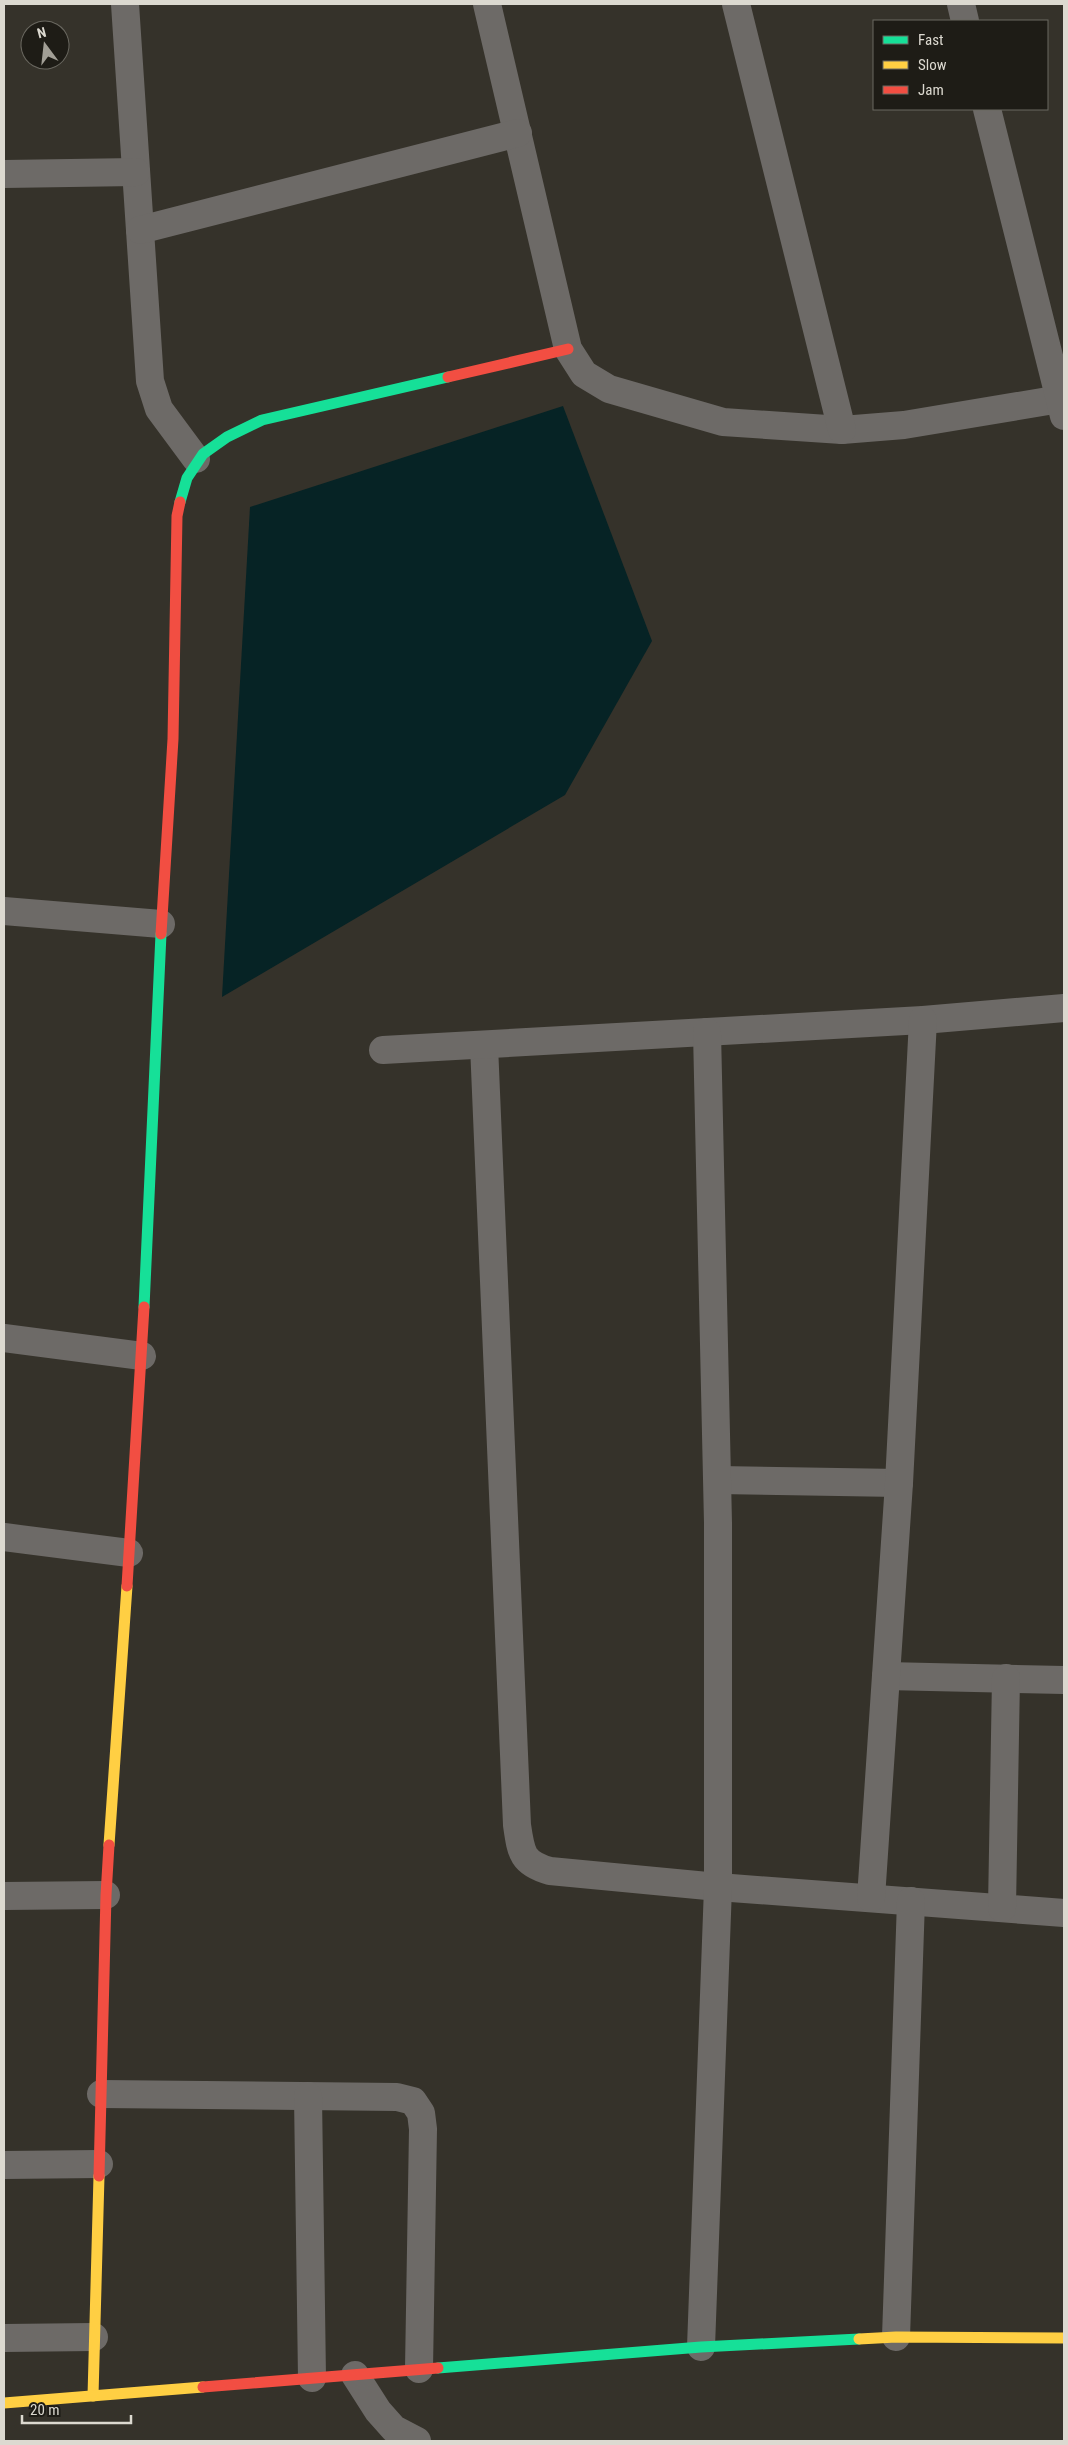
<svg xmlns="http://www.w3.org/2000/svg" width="1068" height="2445" font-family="'Roboto Condensed',sans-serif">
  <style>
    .water { fill: #062325 }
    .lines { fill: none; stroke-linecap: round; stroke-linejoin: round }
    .street { stroke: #6d6a67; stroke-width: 28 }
    .fast { stroke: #16e098; stroke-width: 11 }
    .slow { stroke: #ffcf43; stroke-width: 11 }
    .jam { stroke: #f24e42; stroke-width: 11 }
  </style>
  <rect width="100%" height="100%" fill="#35322a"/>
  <!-- water -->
  <polygon class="water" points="563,406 652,641 565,795 222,997 250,507"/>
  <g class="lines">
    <!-- street -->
    <g class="street">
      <polyline points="125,4 150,381 159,409 196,459"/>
      <polyline points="487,4 568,349 584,374 609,389 723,422 842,430 904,425 1060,399"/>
      <polyline points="736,4 842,430"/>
      <polyline points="961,4 965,21"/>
      <polyline points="987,109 1064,416"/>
      <polyline points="4,174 136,172"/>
      <polyline points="140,230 518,133"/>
      <polyline points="4,911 161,924"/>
      <path d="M484,1045L517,1825C521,1853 522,1863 550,1871L718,1887L1064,1913"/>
      <polyline points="383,1050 923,1020 1064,1008"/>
      <polyline points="4,1338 142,1356"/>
      <polyline points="718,1480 899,1483"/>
      <polyline points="4,1537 129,1553"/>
      <polyline points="886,1676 1064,1680"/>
      <polyline points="4,1896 106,1895"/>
      <polyline points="871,1898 899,1483 923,1020"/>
      <polyline points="1002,1908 1006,1678"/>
      <polyline points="101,2094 397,2097 413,2101 421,2113 423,2129 419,2369"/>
      <polyline points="308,2096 312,2378"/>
      <polyline points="4,2165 99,2164"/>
      <polyline points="896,2337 911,1901"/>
      <polyline points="4,2338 94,2337"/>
      <polyline points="701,2347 718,1887 718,1523 707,1032"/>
      <polyline points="355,2375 378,2411 394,2429 417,2441"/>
    </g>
    <!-- fast -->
    <g class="fast">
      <polyline points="180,502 187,478 203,454 227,437 262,420 448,377"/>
      <polyline points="144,1307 161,934"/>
      <polyline points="438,2368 701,2347 859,2339"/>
    </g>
    <!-- slow -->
    <g class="slow">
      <polyline points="109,1845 127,1586"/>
      <polyline points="859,2339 896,2337 1064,2338"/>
      <polyline points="93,2396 99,2176"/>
      <polyline points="4,2403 203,2387"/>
    </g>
    <!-- jam -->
    <g class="jam">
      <polyline points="448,377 568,349"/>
      <polyline points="161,934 173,739 177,516 180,502"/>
      <polyline points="127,1586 144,1307"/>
      <polyline points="99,2176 106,1895 109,1845"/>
      <polyline points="203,2387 438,2368"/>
    </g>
  </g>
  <!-- border -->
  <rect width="1068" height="2445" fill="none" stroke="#dcd9d0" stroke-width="10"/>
  <!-- legend -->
  <rect x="873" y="20" width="175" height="90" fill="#1e1c16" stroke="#6a6860"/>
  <rect x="883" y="36" width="25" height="8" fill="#16e098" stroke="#6a6860"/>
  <text x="918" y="45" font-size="15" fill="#dcd9d0">Fast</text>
  <rect x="883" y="61" width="25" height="8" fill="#ffcf43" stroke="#6a6860"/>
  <text x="918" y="70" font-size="15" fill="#dcd9d0">Slow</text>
  <rect x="883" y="86" width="25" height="8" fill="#f24e42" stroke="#6a6860"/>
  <text x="918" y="95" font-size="15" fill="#dcd9d0">Jam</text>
  <!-- north arrow -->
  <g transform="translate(45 45) rotate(345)"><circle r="24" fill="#1e1c16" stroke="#6a6860"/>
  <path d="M0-4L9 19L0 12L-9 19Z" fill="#a29f96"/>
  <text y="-8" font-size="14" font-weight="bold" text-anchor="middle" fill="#dcd9d0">N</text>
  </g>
  <!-- scale -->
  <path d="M22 2415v8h109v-8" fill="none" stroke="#dcd9d0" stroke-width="2.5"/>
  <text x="30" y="2415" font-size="15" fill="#dcd9d0" stroke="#1e1c16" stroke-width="4" paint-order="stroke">20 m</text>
</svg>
